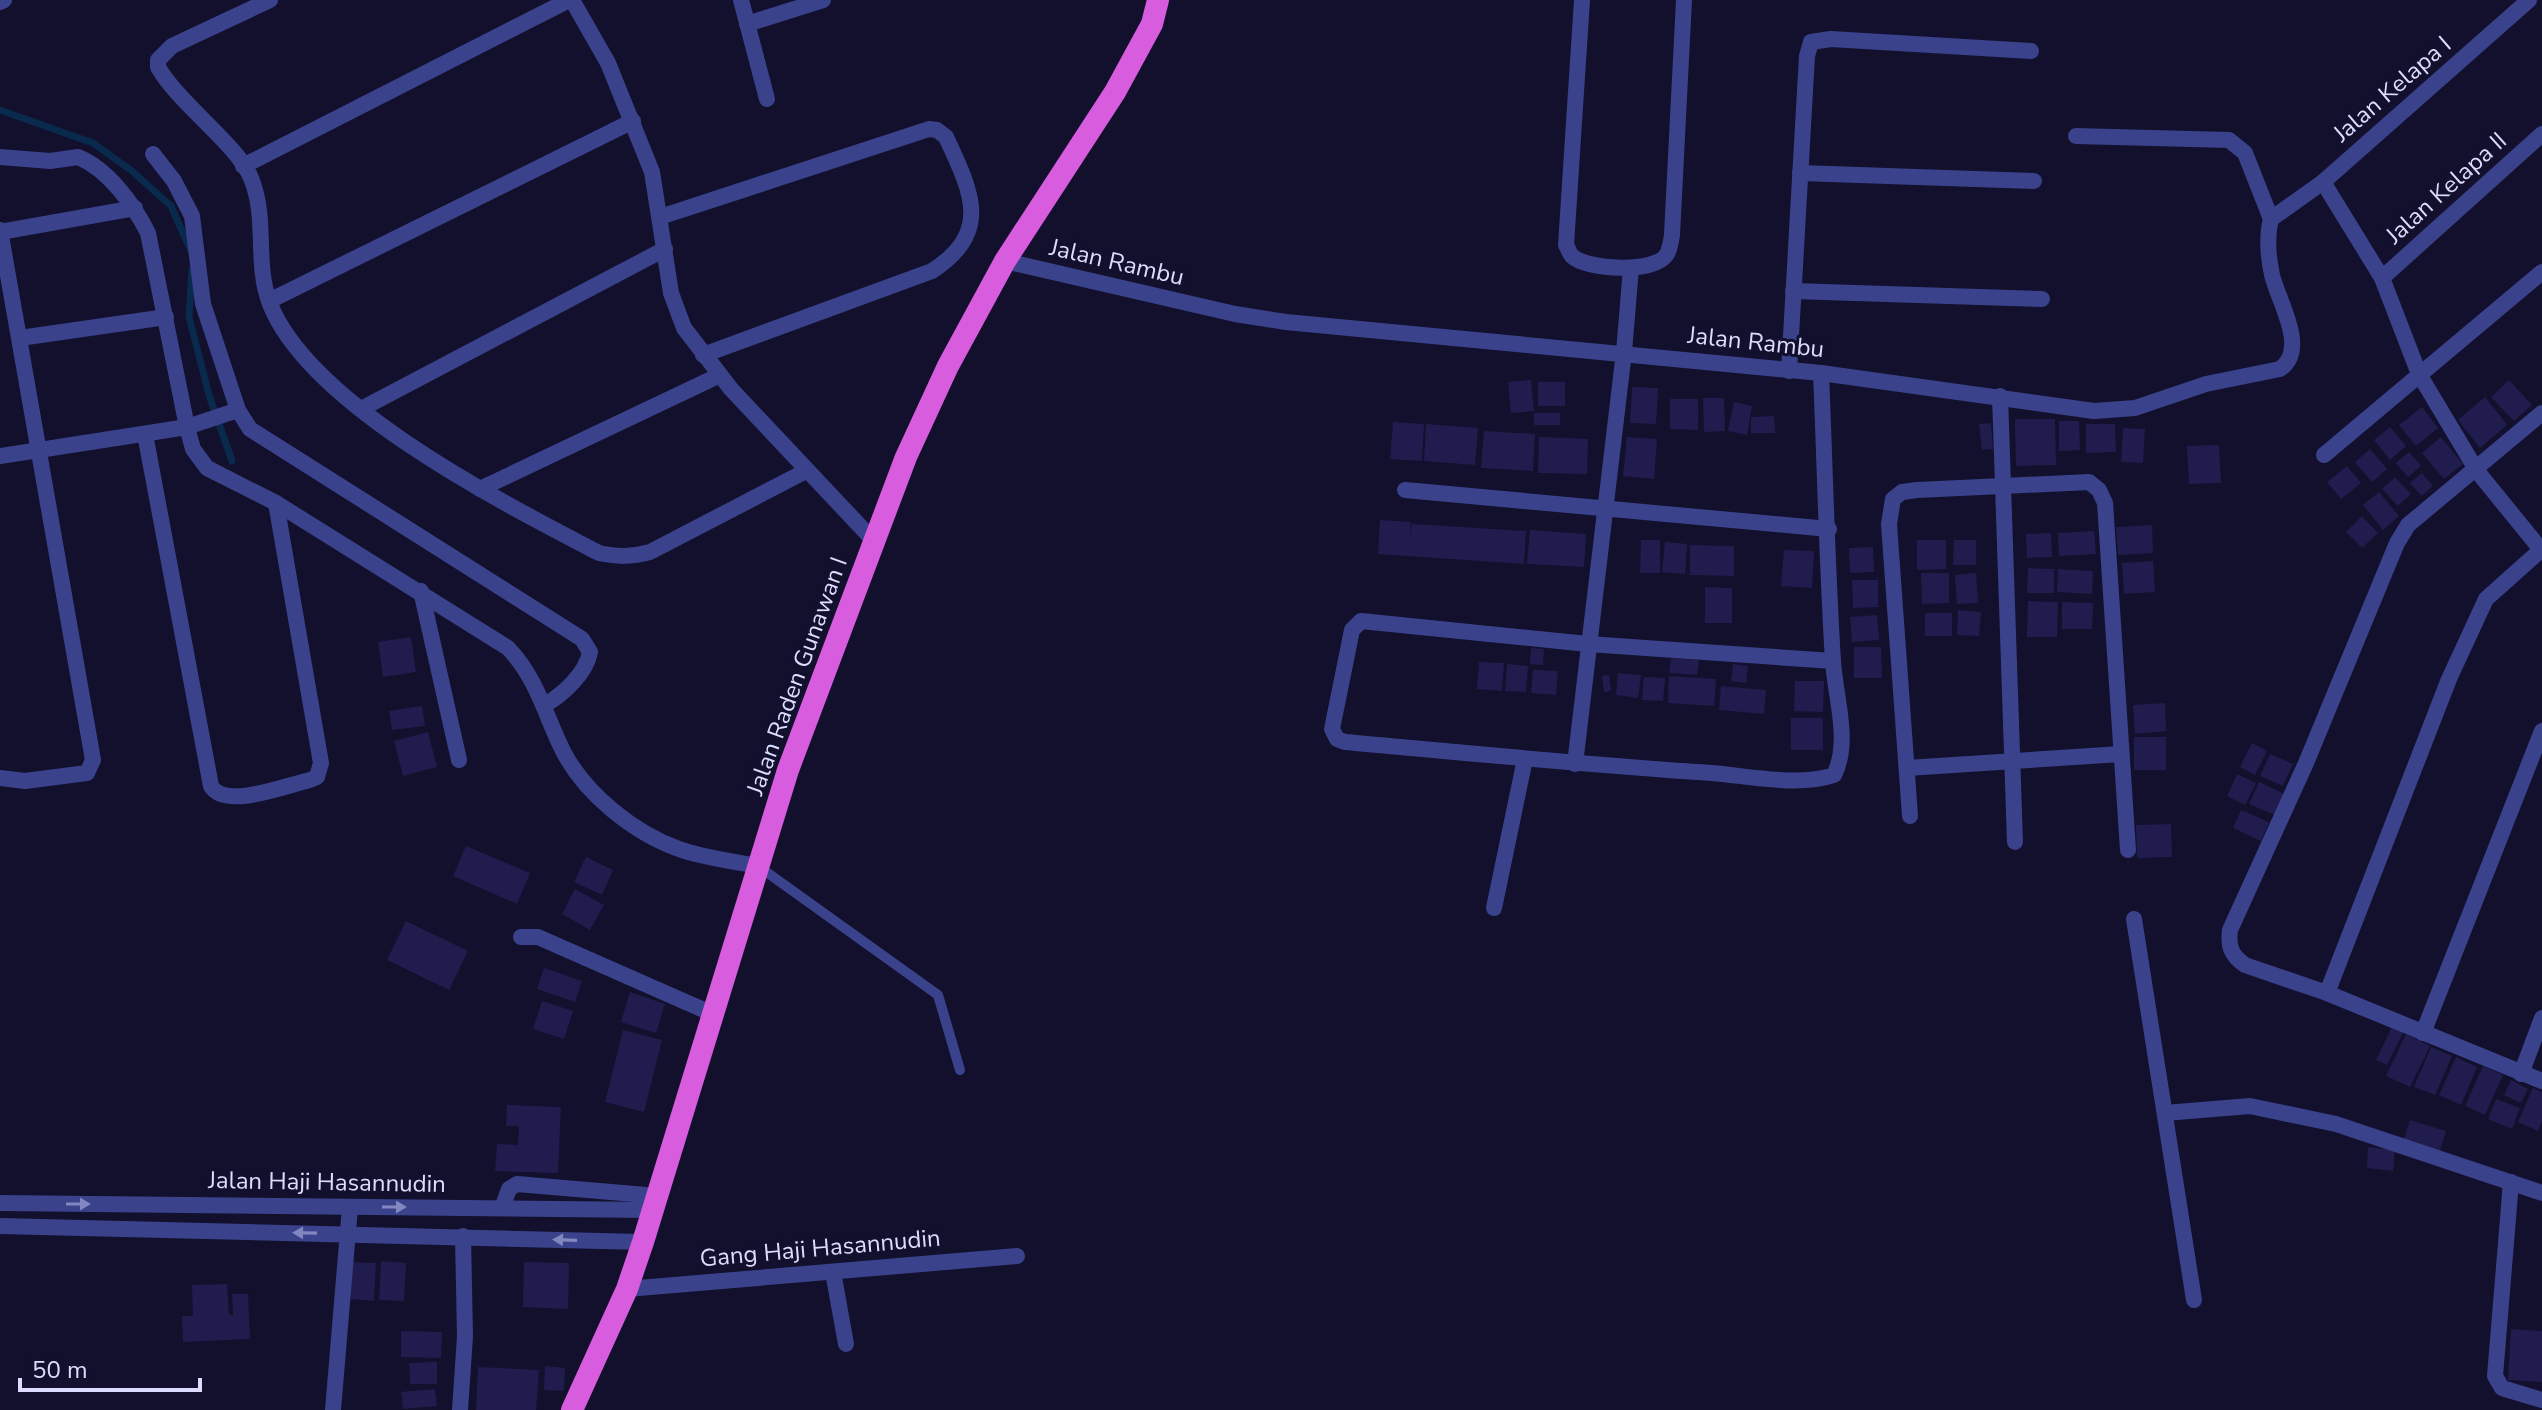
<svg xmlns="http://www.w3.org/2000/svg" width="2542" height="1410" font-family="'Nunito Sans',sans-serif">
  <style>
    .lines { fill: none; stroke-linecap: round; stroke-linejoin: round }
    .stream { stroke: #092a4c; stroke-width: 7 }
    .building { fill: #201c4e }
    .service { stroke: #3a428c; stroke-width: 10 }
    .minor { stroke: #3a428c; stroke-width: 16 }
    .trunk { stroke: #d85cde; stroke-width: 22 }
    .oneway { fill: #8287c0 }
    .labels { text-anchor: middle; stroke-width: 6; stroke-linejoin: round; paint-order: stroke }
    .street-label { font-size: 24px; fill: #dbdcff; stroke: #12102c }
  </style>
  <rect width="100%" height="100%" fill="#12102c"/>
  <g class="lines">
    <!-- stream -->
    <g class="stream">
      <polyline points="0,110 93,143 132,171 171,206 190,249"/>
      <polyline points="192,269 189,317 209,395 232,461"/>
    </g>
  </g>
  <!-- building -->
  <g class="building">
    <polygon points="1531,380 1534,411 1511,413 1508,382"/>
    <polygon points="2509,380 2532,405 2514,421 2491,397"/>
    <rect x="1538" y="382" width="27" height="24"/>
    <polygon points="1632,387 1658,388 1656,424 1630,423"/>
    <polygon points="2485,397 2507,425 2480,448 2458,420"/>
    <polygon points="1703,398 1724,398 1725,431 1704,432"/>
    <polygon points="1670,399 1698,399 1698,430 1670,429"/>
    <polygon points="1734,402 1752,406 1747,435 1728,431"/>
    <polygon points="2422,407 2438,428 2416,446 2399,425"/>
    <rect x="1534" y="413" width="26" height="12"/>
    <polygon points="1774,416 1775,433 1751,433 1751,417"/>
    <polygon points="2015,419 2055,419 2056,465 2016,466"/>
    <polygon points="2059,421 2079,421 2080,450 2059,451"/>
    <polygon points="1393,422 1424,424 1422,461 1390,459"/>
    <polygon points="1991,423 1993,449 1982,450 1979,424"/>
    <polygon points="1426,424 1478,428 1475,465 1424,461"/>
    <polygon points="2086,424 2115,424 2116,452 2086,453"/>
    <polygon points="2390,427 2406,446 2390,460 2374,440"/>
    <polygon points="2123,428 2145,429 2143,463 2121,462"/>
    <polygon points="1484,431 1535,434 1533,471 1481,468"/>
    <polygon points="1539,437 1588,439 1587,474 1538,473"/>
    <polygon points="1627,437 1657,439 1654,479 1623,476"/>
    <polygon points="2441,437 2463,464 2444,479 2422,453"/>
    <polygon points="2219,445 2221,483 2189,484 2187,446"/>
    <polygon points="2370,449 2387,469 2372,482 2355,462"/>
    <polygon points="2409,452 2421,466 2408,477 2396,463"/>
    <polygon points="2347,466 2361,483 2341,499 2327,482"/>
    <polygon points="2422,473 2433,486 2422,496 2410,483"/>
    <polygon points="2395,477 2411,494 2398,506 2382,489"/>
    <polygon points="2379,492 2399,516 2383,530 2363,505"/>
    <polygon points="2362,516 2378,533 2362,548 2346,532"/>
    <polygon points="1380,520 1411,522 1410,538 1412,524 1526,531 1524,564 1378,554"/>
    <polygon points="2152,525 2153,553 2118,555 2116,527"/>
    <polygon points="1530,530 1586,534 1584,567 1527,564"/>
    <polygon points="2094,531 2096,554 2059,556 2058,533"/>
    <polygon points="2051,533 2052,557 2027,558 2026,534"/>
    <polygon points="1641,540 1660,540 1660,573 1640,573"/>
    <polygon points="1917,540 1946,540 1946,569 1917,570"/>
    <polygon points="1954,540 1976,540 1976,565 1953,565"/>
    <polygon points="1665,542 1687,544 1685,574 1662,572"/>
    <polygon points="1690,545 1734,546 1734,576 1690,575"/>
    <polygon points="1873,547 1874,572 1850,573 1849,548"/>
    <polygon points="1784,550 1814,551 1812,588 1781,586"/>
    <polygon points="2153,561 2155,592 2124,594 2122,563"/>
    <polygon points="2028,568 2054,569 2054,593 2027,593"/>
    <polygon points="2058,569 2093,571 2092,594 2057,592"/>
    <polygon points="1921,573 1949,573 1949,603 1922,604"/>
    <polygon points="1976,573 1978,603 1957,604 1955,575"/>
    <polygon points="1852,580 1878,580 1878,607 1853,608"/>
    <polygon points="1705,587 1732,588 1732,623 1705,623"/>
    <polygon points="2028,601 2058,602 2057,637 2027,637"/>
    <polygon points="2062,602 2093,603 2092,629 2062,629"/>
    <polygon points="1958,610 1981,612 1979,636 1957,635"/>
    <rect x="1925" y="613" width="27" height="23"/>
    <polygon points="1877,615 1879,640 1852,642 1850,617"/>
    <polygon points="411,637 416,672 383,677 378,642"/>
    <polygon points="1854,647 1881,647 1882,678 1854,678"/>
    <polygon points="1531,648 1544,649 1543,665 1530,664"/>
    <polygon points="1671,658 1699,660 1697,675 1669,673"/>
    <polygon points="1479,662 1504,663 1502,691 1477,689"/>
    <polygon points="1507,664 1528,666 1526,692 1505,691"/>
    <polygon points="1733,664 1748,666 1746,683 1731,681"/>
    <polygon points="1533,670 1558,671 1556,695 1531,693"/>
    <polygon points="1618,673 1641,675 1638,698 1616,695"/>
    <polygon points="1609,675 1611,691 1604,692 1602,676"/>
    <polygon points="1669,676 1716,679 1714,706 1668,703"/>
    <polygon points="1644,677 1665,678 1663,701 1642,700"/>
    <polygon points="1795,681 1824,681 1823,712 1794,711"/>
    <polygon points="1721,686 1766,690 1764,714 1719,710"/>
    <polygon points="2165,703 2166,731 2135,734 2133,705"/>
    <polygon points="422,706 425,726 392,730 389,711"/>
    <rect x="1791" y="718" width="32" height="32"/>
    <polygon points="428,732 437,767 403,776 394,741"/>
    <rect x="2134" y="737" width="32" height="33"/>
    <polygon points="2252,743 2267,751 2255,775 2240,767"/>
    <polygon points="2270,754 2293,764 2283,786 2260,776"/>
    <polygon points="2237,774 2256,783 2245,805 2227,796"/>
    <polygon points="2259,782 2287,795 2277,816 2249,804"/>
    <polygon points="2241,810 2269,822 2261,841 2233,828"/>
    <polygon points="2171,824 2172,857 2137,858 2136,825"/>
    <polygon points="466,846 530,873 517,904 453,876"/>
    <polygon points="586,857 613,870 602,895 574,882"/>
    <polygon points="575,889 604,905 590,930 562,914"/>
    <polygon points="406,921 468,951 449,990 387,960"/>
    <polygon points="544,968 582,981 575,1002 537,989"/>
    <polygon points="630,992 665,1004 656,1033 621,1022"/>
    <polygon points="542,1001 573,1011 564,1039 533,1029"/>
    <polygon points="2392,1027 2403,1033 2387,1065 2376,1060"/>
    <polygon points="623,1030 662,1040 644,1112 605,1102"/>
    <polygon points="2406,1034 2430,1046 2410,1087 2386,1076"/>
    <polygon points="2431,1047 2452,1056 2435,1095 2414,1087"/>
    <polygon points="2456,1057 2477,1067 2461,1105 2439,1095"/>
    <polygon points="2483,1066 2503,1075 2485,1115 2465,1106"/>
    <polygon points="2511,1080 2528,1089 2521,1103 2504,1095"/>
    <polygon points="2533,1088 2542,1092 2542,1121 2538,1131 2518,1122"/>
    <polygon points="2496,1099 2520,1108 2512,1129 2488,1119"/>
    <polygon points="507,1105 561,1107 558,1173 495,1171 497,1144 518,1145 519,1126 506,1126"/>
    <polygon points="2410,1120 2446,1131 2440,1151 2404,1140"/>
    <polygon points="2368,1147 2395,1150 2393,1171 2367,1168"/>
    <polygon points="381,1261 406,1263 404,1301 379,1300"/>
    <polygon points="351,1262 376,1263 374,1301 349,1299"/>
    <polygon points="524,1262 569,1263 568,1309 523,1307"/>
    <polygon points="227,1284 229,1315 233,1315 232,1294 248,1294 250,1339 183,1342 182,1316 193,1316 192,1285"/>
    <polygon points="2511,1329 2542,1331 2542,1382 2508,1380"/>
    <polygon points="401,1331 442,1332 441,1358 401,1357"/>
    <polygon points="437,1362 437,1384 410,1384 409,1363"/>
    <polygon points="545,1366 565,1368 564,1391 544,1390"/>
    <polygon points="478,1367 539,1370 536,1410 476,1410"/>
    <polygon points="435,1389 437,1406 403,1409 401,1392"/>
  </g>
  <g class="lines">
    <!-- service -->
    <polyline class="service" points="758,866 938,995 960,1070"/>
    <!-- minor -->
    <g class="minor">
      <path d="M270,0L172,46L158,60V67C178,103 237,144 251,178C268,219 254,263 270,304C310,405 503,503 599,553C618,557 631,557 650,552L806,471"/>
      <polyline points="572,0 608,63 652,172 671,293 684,328 731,389 874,541"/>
      <polyline points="741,0 767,99"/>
      <path d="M1582,0L1566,245C1568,248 1569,253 1572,256C1586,270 1656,274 1667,254C1670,249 1671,241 1672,235L1684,0"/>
      <polyline points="0,2 4,0"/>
      <polyline points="747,24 823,0"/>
      <polyline points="2076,136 2229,140 2245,153 2271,219"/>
      <path d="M153,154L174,181L192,216L203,304L238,410L250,429L582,639L590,652C586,674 563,694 545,705"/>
      <path d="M0,157L50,161L78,157C108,169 134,205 148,233L187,427L193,449L207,468L276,503L508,648C537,678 545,715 563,751C585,794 634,833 679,849C704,858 732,861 758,866"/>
      <polyline points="243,166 569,0"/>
      <polyline points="1800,173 2034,181"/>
      <polyline points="2323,182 2382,278 2419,374 2477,471 2542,551"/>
      <path d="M660,217L929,129L937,130L946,137C972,193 992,232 932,271L703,355"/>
      <polyline points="0,230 93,760 87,773 25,781 0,778"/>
      <polyline points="0,232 135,208"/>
      <path d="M1005,261L1235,314L1286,322L1821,373L2094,411L2135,408L2206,384L2280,369C2309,349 2278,301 2272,275C2268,256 2266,238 2271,219L2323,182L2529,0"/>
      <polyline points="2382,278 2542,134"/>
      <polyline points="1793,291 2042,299"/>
      <polyline points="269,301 633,121"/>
      <polyline points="20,338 166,317"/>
      <polyline points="1789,371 1807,56 1811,42 1831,39 2031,51"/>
      <path d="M1821,373C1825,469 1827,565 1833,661C1835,696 1851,742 1834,775C1798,787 1748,776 1712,773C1589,765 1467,753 1345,742L1337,739L1332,729L1352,630L1361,621L1588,644L1833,661"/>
      <polyline points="2000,396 2015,842"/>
      <polyline points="361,409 665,249"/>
      <path d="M2542,413L2408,525L2397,543L2306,763L2230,930C2228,947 2231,955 2245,965L2327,993L2542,1081"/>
      <path d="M145,434L211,786C225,810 287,785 310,780L317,777L321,763L276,503"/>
      <polyline points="2324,455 2542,272"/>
      <polyline points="0,456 187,427 238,410"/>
      <polyline points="480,489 720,375"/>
      <polyline points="1405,490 1829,529"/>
      <polyline points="421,591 459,760"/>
      <polyline points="1575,764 1624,352 1631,268"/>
      <polyline points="1907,768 2121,754"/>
      <polyline points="1910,816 1889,524 1893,499 1902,492 1917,490 2089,482 2099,490 2105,503 2128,850"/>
      <polyline points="1494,908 1525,759"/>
      <polyline points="2134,919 2194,1300"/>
      <polyline points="521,937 538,937 713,1014"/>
      <polyline points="2327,993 2449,679 2486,599 2542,549"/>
      <polyline points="2423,1033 2542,731"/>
      <polyline points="2521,1074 2542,1018"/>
      <polyline points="2165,1113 2250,1106 2336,1124 2542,1193"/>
      <polyline points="2511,1182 2495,1376 2502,1388 2542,1400"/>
      <polyline points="0,1203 654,1210"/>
      <polyline points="502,1208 509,1189 517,1184 658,1196"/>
      <polyline points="0,1226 643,1242"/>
      <polyline points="833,1272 846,1344"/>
      <polyline points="627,1289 1017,1256"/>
      <polyline points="333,1410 350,1207"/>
      <polyline points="460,1410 465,1336 463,1236"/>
    </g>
    <!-- trunk -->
    <polyline class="trunk" points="572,1410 627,1289 643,1242 788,770 906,457 948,366 1005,261 1115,92 1152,24 1158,0"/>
  </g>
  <!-- one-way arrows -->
  <defs><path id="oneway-solid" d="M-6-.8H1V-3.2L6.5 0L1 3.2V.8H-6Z" transform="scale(2)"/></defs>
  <g class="oneway">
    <use href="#oneway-solid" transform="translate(78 1204)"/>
    <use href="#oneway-solid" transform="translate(394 1207)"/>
    <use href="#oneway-solid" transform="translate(305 1233) rotate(-179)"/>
    <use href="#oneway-solid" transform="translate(565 1240) rotate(-178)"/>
  </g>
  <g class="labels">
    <!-- street labels -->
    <g class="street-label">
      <text transform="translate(2392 89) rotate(-41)" y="8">Jalan Kelapa I</text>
      <text transform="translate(2446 188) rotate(-42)" y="8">Jalan Kelapa II</text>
      <text transform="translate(1117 262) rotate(13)" y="8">Jalan Rambu</text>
      <text transform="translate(1756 342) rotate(6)" y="8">Jalan Rambu</text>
      <text transform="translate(797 676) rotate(-70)" y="8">Jalan Raden Gunawan I</text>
      <text transform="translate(327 1182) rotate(1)" y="8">Jalan Haji Hasannudin</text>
      <text transform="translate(820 1248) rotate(-5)" y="8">Gang Haji Hasannudin</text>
    </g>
  </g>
  <!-- scale -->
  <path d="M20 1378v12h180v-12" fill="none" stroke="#dbdcff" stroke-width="4"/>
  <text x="32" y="1378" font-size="24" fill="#dbdcff" stroke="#12102c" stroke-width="6" paint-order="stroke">50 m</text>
</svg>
